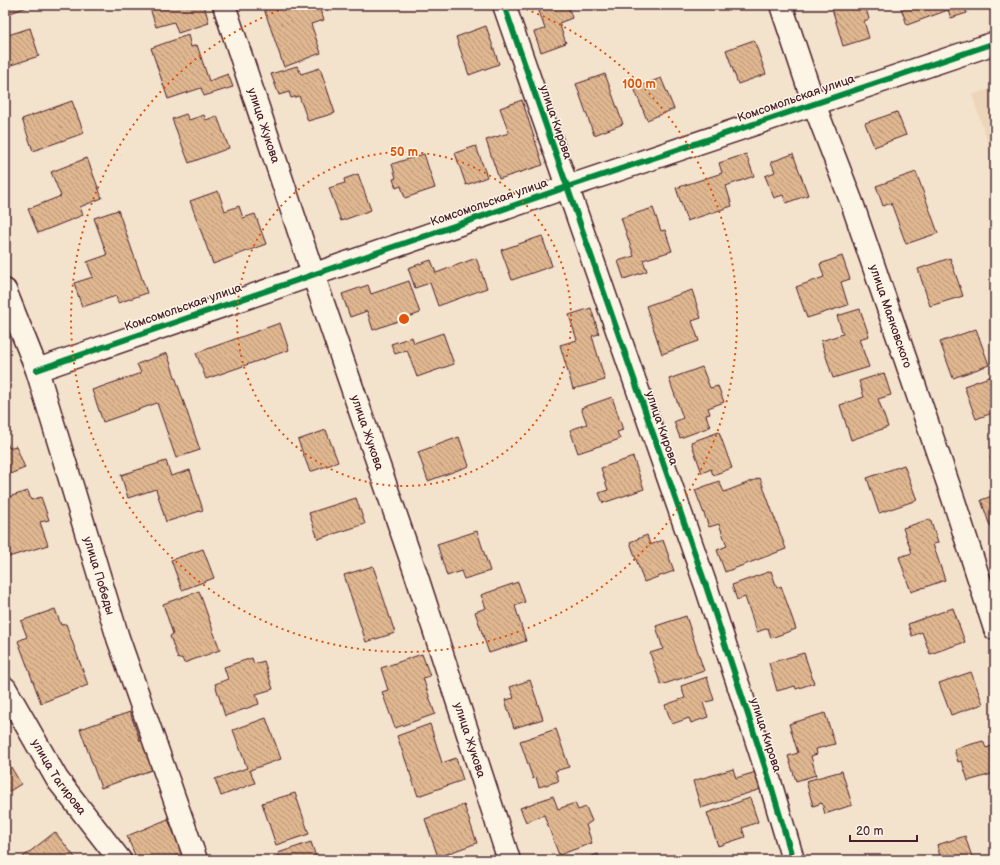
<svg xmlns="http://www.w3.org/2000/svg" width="1000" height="865" font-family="'Balsamiq Sans',sans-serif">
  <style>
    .built { fill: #edd5ba }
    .building { fill: url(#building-back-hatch); stroke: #4a1f2b }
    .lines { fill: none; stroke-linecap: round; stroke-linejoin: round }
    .minor-casing { stroke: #4a1f2b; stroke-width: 25 }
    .minor { stroke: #fcf5e5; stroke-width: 22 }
    .cycleway-casing { stroke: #fcf5e5; stroke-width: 8 }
    .cycleway { stroke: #00873e; stroke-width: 6 }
    .ring { fill: none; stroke: #e0560e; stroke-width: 2; stroke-dasharray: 2 4 }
    .labels { text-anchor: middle; stroke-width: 3; stroke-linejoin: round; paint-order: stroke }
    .street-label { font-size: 12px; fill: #4a1f2b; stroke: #fcf5e5 }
    .centre { fill: #e0560e; stroke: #fcf5e5; stroke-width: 2 }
    .ring-label { font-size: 12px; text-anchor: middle; font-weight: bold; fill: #e0560e; stroke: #fcf5e5; stroke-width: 3; stroke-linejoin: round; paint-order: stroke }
  </style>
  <defs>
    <pattern id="building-back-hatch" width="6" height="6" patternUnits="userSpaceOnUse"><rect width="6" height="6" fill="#dfb790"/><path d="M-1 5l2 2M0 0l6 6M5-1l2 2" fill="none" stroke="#b79476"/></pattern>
  </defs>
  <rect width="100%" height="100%" fill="#f3e2cc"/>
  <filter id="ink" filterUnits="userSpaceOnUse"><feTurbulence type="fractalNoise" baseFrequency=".025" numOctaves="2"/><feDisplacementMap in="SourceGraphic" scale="8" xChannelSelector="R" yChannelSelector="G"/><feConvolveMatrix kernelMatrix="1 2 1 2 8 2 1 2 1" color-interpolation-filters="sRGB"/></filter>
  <g filter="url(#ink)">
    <!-- built -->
    <polygon class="built" points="995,87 995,164 972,95"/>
    <!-- building -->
    <g class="building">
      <polygon points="5,5 26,5 27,7 5,15"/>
      <polygon points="149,5 204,5 209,23 178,33 174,22 156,27"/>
      <polygon points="266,5 318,5 324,20 311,24 321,53 284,67 263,6"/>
      <polygon points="442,5 454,5 443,9"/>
      <polygon points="465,5 479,5 466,9"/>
      <polygon points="537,5 568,5 572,18 559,23 566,43 541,52 534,32 545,29"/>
      <polygon points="831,5 865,5 869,19 864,21 869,38 843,46"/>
      <polygon points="900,5 964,5 967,13 951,18 948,10 907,25"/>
      <polygon points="486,26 499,64 469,75 456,37"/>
      <polygon points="30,28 39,56 8,66 5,57 5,36"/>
      <polygon points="188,35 191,47 197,45 209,81 228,74 233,87 204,96 201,88 168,99 151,48"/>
      <polygon points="754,40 766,74 738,84 726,50"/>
      <polygon points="297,66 301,74 320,68 335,113 308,121 299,96 291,98 289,92 279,95 271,74"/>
      <polygon points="605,74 623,124 594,135 576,84"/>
      <polygon points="661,78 674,109 647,120 634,88"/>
      <polygon points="522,100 543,165 499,179 486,140 509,133 500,108"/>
      <polygon points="72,101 84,133 33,151 22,119"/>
      <polygon points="897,112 906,135 874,147 865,123"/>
      <polygon points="186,114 189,120 204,115 206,120 217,116 229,148 189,163 172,119"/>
      <polygon points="476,146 487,177 466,185 455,153"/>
      <polygon points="424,154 435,188 405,198 401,186 396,188 393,179 396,178 392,164"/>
      <polygon points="746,154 754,176 726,186 732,206 687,221 676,188 722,173 719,163"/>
      <polygon points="793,154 808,195 786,203 783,195 774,198 765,176 775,172 771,162"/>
      <polygon points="87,158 102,198 80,207 83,215 38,233 28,209 61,196 51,172"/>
      <polygon points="916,172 938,233 906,244 891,203 883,206 876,186"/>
      <polygon points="358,174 371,210 341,221 329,188 345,183 344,179"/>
      <polygon points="218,191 225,211 239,206 243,218 255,214 266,244 213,264 190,201"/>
      <polygon points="653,208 661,231 665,230 672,251 643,260 647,271 624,279 618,261 634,256 621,218"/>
      <polygon points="118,210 147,293 118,303 116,296 82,307 74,283 93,277 87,262 107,255 94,218"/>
      <polygon points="542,236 552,266 512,280 501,250"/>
      <polygon points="842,256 850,279 841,282 848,305 807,318 796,287 824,277 820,264"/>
      <polygon points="476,258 487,288 438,306 430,283 415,288 408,268 431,260 436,273"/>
      <polygon points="950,258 963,296 930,306 918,269"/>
      <polygon points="409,281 420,313 373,330 367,311 350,317 342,294 368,285 371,294"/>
      <polygon points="692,290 701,318 692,321 699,341 662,354 646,306"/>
      <polygon points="591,308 599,334 592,336 605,380 573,389 560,345 577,340 569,315"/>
      <polygon points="860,309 869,336 859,339 869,367 833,378 821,341 843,334 837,316"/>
      <polygon points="280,323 289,350 206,379 196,353"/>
      <polygon points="976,329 989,365 953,378 940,342"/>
      <polygon points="443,333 454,364 417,377 407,350 395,354 391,344 412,337 414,343"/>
      <polygon points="167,353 200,450 176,458 157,403 103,422 92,390 141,373 137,364"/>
      <polygon points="702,367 710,388 718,386 724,402 708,408 710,414 706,415 710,427 680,438 674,422 683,418 669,379"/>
      <polygon points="884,373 891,395 878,399 888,427 851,440 840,405 864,397 859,381"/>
      <polygon points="995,375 995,412 976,419 964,386"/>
      <polygon points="612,397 623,430 617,432 620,439 578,453 570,430 587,424 581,408"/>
      <polygon points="326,430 338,462 310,472 298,440"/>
      <polygon points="719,432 732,468 713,475 711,469 702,473 691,442"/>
      <polygon points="459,437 469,466 428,481 418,452"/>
      <polygon points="5,438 9,448 16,446 25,468 5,476"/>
      <polygon points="995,455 995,474 990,457"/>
      <polygon points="633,457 644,489 603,503 599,493 608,490 601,468"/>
      <polygon points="166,461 171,476 190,470 203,510 166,522 156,489 128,498 121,475"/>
      <polygon points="904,465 917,500 879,513 867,478"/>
      <polygon points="760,478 786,549 725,572 717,550 727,546 719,524 709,527 695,490 719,481 724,492"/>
      <polygon points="28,491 31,500 41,497 49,520 40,522 48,545 5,558 5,498"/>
      <polygon points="995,495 995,524 990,526 981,500"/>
      <polygon points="356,498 365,524 318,539 309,513"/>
      <polygon points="930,519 938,543 933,544 945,580 911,592 899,557 912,553 903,528"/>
      <polygon points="477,531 490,571 464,579 461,571 447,576 437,544"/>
      <polygon points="647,535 650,545 663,540 674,571 644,582 630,542"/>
      <polygon points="203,549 214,578 182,590 171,560"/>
      <polygon points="373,566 395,633 366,642 344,575"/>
      <polygon points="771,571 777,588 781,586 796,629 771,638 768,628 757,632 745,597 737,600 732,585"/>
      <polygon points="518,582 525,602 515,606 526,641 489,653 475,612 486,608 481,595"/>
      <polygon points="199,591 220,650 184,663 182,658 178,659 170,636 173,634 163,604"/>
      <polygon points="953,608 965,642 930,654 922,632 912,636 908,624"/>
      <polygon points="55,609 61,625 66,624 88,685 41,703 18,641 27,637 21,621"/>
      <polygon points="686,616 704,671 661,685 650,653 663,649 656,626"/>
      <polygon points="804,653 814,683 796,689 795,686 777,691 769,663"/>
      <polygon points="422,654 430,676 423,678 435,714 395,728 382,692 388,690 381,668"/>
      <polygon points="252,658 254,664 264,661 273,689 256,694 259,704 225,716 215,684 228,679 224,667"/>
      <polygon points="971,672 983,704 951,715 939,683"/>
      <polygon points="707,677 714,700 703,703 708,717 691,723 689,718 672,724 665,705 685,698 681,686"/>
      <polygon points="530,680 543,719 514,728 505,700 514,698 510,687"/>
      <polygon points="130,712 140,741 147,738 157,768 101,788 80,729"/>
      <polygon points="825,713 835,744 816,749 817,754 811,756 816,775 796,781 788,756 798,753 789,724"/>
      <polygon points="266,718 281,759 250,770 255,783 221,796 215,779 247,768 233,730"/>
      <polygon points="430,724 442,763 456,758 463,780 418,796 397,736"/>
      <polygon points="556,729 569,767 555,771 559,781 539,787 536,777 533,779 520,741"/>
      <polygon points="983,741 986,748 995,745 995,773 968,781 962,761 958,762 954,749"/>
      <polygon points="5,757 21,784 5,794"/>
      <polygon points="733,769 736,778 756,772 761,789 701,808 693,781"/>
      <polygon points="842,771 852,805 825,814 822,803 813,806 806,781"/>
      <polygon points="295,793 309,834 276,845 262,803"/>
      <polygon points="553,796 558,809 575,803 578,810 586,807 592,821 586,825 592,843 559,855 544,815 526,822 520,808"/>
      <polygon points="750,798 758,822 742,828 745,837 718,846 707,813"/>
      <polygon points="464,805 477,843 438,857 425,819"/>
      <polygon points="168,819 182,853 165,860 137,860 127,836"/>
      <polygon points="55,832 77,860 26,860 23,857"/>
      <polygon points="965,836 973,860 941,860 937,845"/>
      <polygon points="311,842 317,860 280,860 278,853"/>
      <polygon points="598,854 600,860 581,860"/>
    </g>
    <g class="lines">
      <!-- minor casing -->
      <g class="minor-casing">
        <g id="minor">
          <path id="s1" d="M224,5L313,274L415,571L509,860"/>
          <polyline points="504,5 706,586 770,782 793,860"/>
          <path id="s2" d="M781,5L814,104L852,203L953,498L995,629"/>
          <path id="s3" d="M5,290L37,370L118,638L196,860"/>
          <polyline points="37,370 567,187 995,43"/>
          <path id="s4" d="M5,688L57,779L120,860"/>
        </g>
      </g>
      <!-- minor -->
      <use href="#minor" class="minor"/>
      <!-- cycleway casing -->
      <g class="cycleway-casing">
        <g id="cycleway">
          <polyline points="504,5 706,586 770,782 793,860"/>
          <polyline points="37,370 567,187 995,43"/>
        </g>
      </g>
      <!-- cycleway -->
      <use href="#cycleway" class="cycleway"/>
    </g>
  </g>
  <!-- distance rings -->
  <g class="ring">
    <circle cx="404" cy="319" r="167"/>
    <path d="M515 5A333 333 0 1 1 293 5"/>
  </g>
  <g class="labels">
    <!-- street labels -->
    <g class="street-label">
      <text transform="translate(796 98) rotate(-19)" y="4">Комсомольская улица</text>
      <text transform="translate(556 122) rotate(71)" y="4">улица Кирова</text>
      <text dy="4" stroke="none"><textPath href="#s1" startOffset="127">улица Жукова</textPath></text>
      <text transform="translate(489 202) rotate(-19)" y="4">Комсомольская улица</text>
      <text transform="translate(183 307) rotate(-19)" y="4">Комсомольская улица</text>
      <text dy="4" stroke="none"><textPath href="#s2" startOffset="330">улица Маяковского</textPath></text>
      <text transform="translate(662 428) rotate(71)" y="4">улица Кирова</text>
      <text dy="4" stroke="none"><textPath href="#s1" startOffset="451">улица Жукова</textPath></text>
      <text dy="4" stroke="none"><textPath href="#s3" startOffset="301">улица Победы</textPath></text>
      <text transform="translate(766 735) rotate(72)" y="4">улица Кирова</text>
      <text dy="4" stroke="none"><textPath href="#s1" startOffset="775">улица Жукова</textPath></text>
      <text dy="4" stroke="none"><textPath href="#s4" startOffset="104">улица Тагирова</textPath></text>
    </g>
  </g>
  <circle cx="404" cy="319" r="6" class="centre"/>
  <g class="ring-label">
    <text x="639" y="88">100 m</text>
    <text x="404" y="156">50 m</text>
  </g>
  <!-- margin -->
  <rect width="1000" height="865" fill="none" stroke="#fcf5e5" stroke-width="20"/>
  <rect x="10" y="10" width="980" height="845" fill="none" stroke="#4a1f2b" stroke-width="1.5" filter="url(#ink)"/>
  <!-- scale -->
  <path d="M850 835v6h67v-6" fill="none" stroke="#4a1f2b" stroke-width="2"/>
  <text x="856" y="835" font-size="12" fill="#4a1f2b" stroke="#fcf5e5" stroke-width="3" paint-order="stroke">20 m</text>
</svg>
